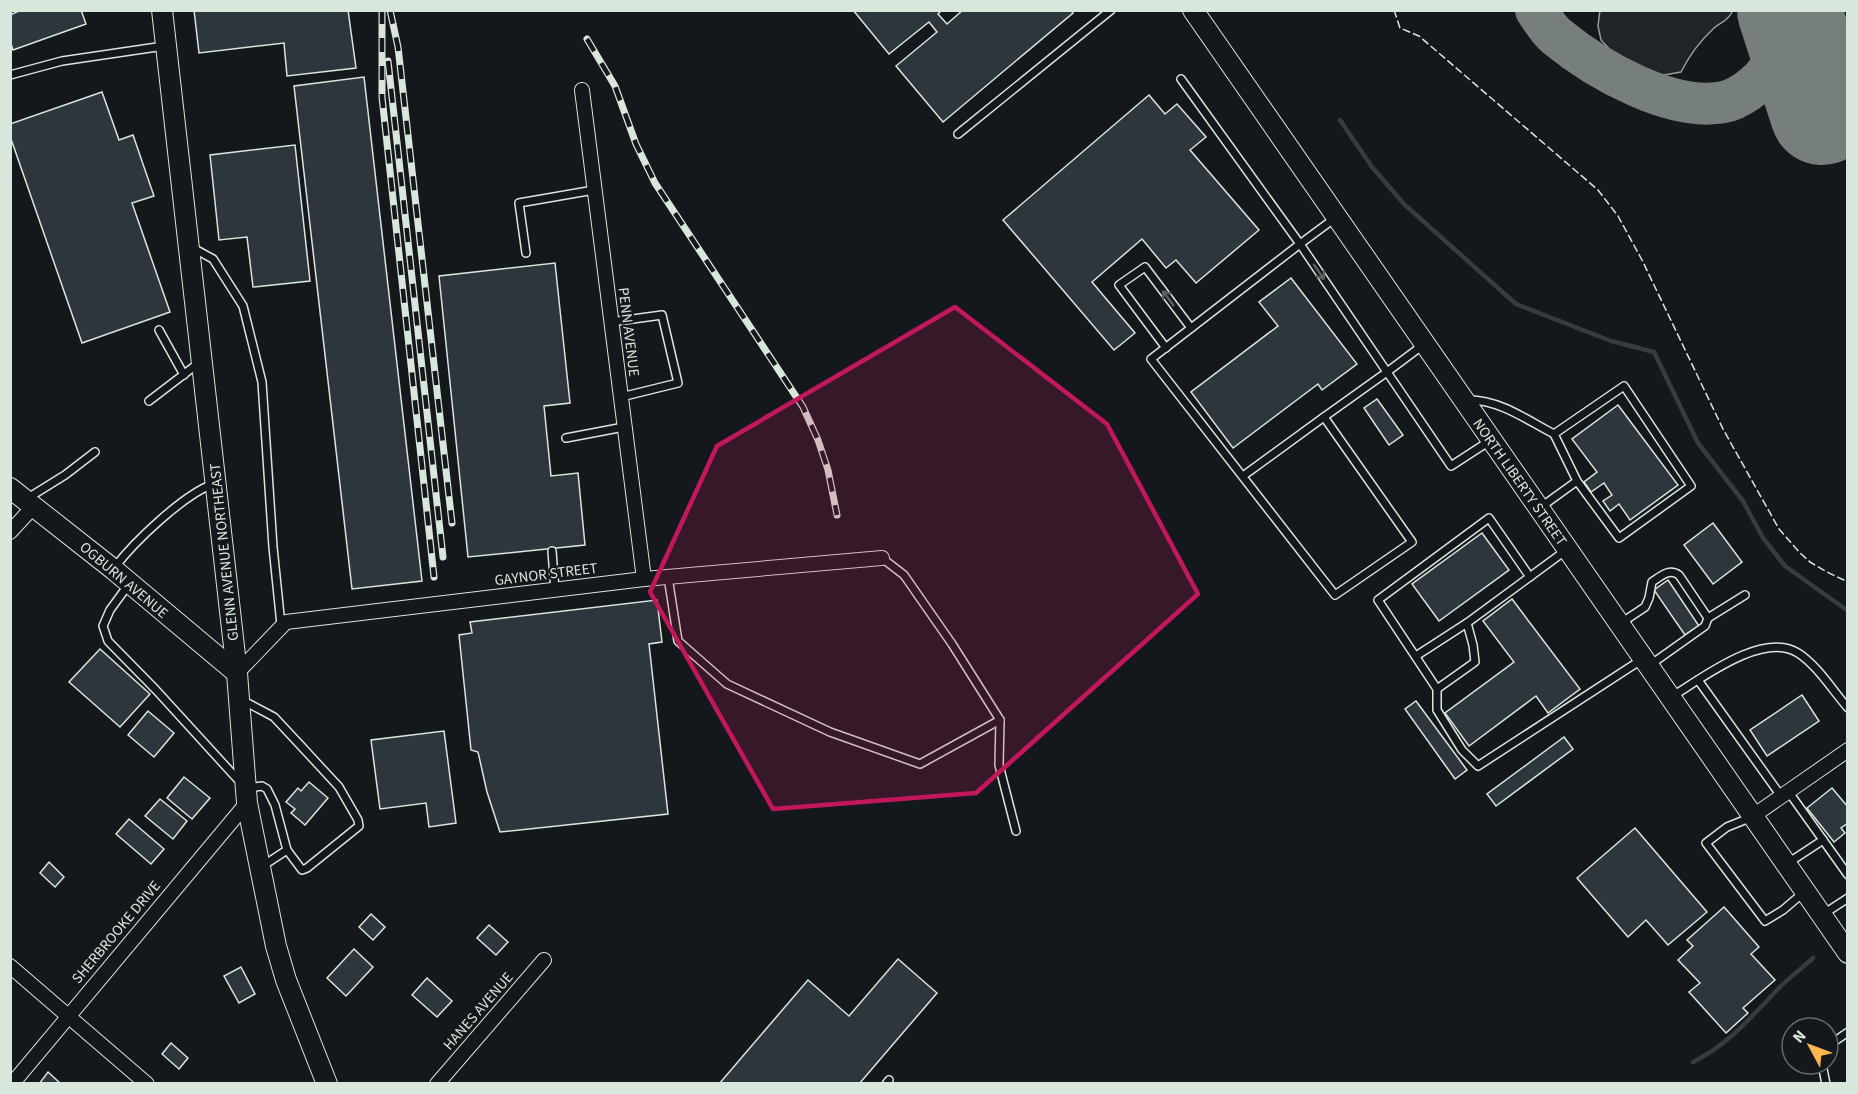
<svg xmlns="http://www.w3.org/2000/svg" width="1858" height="1094" font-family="'Source Sans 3',sans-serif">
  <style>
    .green { fill: #202428; stroke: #939e99; stroke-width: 1.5 }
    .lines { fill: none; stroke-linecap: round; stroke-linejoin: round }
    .stream { stroke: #363b3e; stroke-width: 4.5 }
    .taxiway { stroke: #767f7c; stroke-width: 42 }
    .runway { stroke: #767f7c; stroke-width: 104 }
    .building { fill: #2c363c; stroke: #d8e6dc; stroke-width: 1.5 }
    .lane-casing { stroke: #d8e6dc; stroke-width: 10 }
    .street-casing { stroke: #d8e6dc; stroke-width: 16 }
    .secondary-casing { stroke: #d8e6dc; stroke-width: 22 }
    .lane { stroke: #14181c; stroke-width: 7 }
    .street { stroke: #14181c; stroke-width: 14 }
    .secondary { stroke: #14181c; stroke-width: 20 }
    .rail-casing { stroke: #d8e6dc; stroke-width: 7 }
    .rail { stroke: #14181c; stroke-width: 4.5; stroke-dasharray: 14; stroke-linecap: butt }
    .fence { stroke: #d8e6dc; stroke-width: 1.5; stroke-dasharray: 8 3; stroke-linecap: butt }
    .oneway { stroke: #59605f }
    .marked { fill: #c2185b; fill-opacity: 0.2; stroke: #c2185b; stroke-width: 4.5; stroke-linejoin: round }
    .labels { text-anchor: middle; stroke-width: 4.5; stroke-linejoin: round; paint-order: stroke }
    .street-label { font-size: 15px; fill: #d8e6dc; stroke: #14181c }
  </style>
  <rect width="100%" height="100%" fill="#14181c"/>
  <!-- green -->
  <path class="green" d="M1600,10H1732V12C1728,21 1721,22 1714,28C1701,40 1689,56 1681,72L1658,76L1612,52L1601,40L1598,26Z"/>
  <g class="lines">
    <!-- stream -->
    <g class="stream">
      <polyline points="1340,120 1372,167 1405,205 1516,304 1611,341 1654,352 1698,443 1743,501 1763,538 1785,566 1848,611"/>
      <path d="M1693,1062C1728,1045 1751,1017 1778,989C1789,978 1802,968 1813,958"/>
    </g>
    <!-- taxiway -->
    <path class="taxiway" d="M1536,10C1542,19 1548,29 1556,36C1596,69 1675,115 1728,101C1737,98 1748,91 1755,85C1778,66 1785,39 1785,10"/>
    <!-- runway -->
    <polyline class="runway" points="1789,10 1822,113"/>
  </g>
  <!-- building -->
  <g class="building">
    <polygon points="21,10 81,10 86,24 13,50 10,41 10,15"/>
    <polygon points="194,10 348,10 356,68 287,76 284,43 199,53"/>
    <polygon points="853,10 942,10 938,14 947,24 963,10 1071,10 1073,13 943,122 896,66 937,32 929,22 889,54"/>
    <polygon points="364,77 422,581 352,589 294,86"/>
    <polygon points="102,92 119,140 133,135 154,196 132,203 170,312 82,343 10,136 10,124"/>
    <polygon points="1149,95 1165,114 1177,104 1206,137 1190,150 1259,230 1196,283 1176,260 1166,268 1142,239 1092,282 1135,333 1114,350 1003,220"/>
    <polygon points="295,145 310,281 253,287 247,237 219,240 210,155"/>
    <polygon points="555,263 570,403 544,406 551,476 578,473 585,545 468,557 439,276"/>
    <polygon points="1291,278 1357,364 1322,390 1318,384 1233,448 1191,392 1278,326 1259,302"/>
    <polygon points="1377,399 1403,435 1389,445 1364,408"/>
    <polygon points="1618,405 1678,485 1630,520 1619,504 1610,511 1603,501 1612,495 1604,483 1591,492 1584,482 1597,472 1572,439"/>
    <polygon points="1713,523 1742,562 1713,584 1684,545"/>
    <polygon points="1482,533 1509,570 1439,621 1412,584"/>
    <polygon points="1668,580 1699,626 1685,635 1654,590"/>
    <polygon points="1512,599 1580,689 1548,713 1536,696 1469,746 1445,713 1514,662 1483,621"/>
    <polygon points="657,600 662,642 649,644 668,814 500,832 487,792 478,752 471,750 459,635 472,633 470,622"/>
    <polygon points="100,649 150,694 120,727 69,682"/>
    <polygon points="1802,695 1819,721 1767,756 1750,730"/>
    <polygon points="1416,701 1467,770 1455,779 1405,709"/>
    <polygon points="148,711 174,733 154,757 128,735"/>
    <polygon points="444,731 456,823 429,827 426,803 380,809 371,740"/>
    <polygon points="1564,737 1573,749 1496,806 1487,794"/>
    <polygon points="184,777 210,798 192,819 167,798"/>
    <polygon points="309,782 328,798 305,825 291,813 295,809 286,802 298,788 301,791"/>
    <polygon points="1832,788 1848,807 1848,823 1841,828 1845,833 1834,842 1807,808"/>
    <polygon points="160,799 187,821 173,839 145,816"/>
    <polygon points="129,819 164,849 151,864 116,834"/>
    <polygon points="1635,828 1707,912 1668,945 1646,920 1628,937 1577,878"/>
    <polygon points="49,862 64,877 55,887 40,873"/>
    <polygon points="1724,907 1759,947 1751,954 1775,980 1743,1008 1748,1013 1726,1033 1689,992 1700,983 1678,960 1693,946 1687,940"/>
    <polygon points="371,914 385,927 373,940 359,927"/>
    <polygon points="489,925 508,942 496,955 477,938"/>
    <polygon points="354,949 373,967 346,996 327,978"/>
    <polygon points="898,959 937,993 859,1084 719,1084 808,980 849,1016"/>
    <polygon points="241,967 255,994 239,1003 224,976"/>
    <polygon points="427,978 452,1001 437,1017 412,995"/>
    <polygon points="171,1043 188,1058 179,1069 162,1054"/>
    <polygon points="48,1072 61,1084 39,1084"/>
  </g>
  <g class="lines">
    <!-- lane casing -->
    <g class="lane-casing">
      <g id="lane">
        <polyline points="10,75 62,61 164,46"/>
        <polyline points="1181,79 1300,244 1151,359 1335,595 1412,542 1324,417 1243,476"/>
        <polyline points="958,134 1111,10"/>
        <polyline points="191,247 213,259 243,306 262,382 273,547 281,625"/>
        <polyline points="526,253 519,203 594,190"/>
        <polyline points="611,322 662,315 678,383 621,397"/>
        <polyline points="159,330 184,375"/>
        <polyline points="1423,345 1387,372 1451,466 1491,440"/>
        <polyline points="1166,348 1119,285 1145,267 1191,328"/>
        <path d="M1469,400C1500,400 1527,420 1554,434"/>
        <polyline points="149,401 200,362"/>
        <polyline points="1324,417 1387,372 1300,244 1335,218"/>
        <polyline points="566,438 624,427"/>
        <polyline points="28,498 65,475 95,452"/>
        <polyline points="1541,507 1577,481 1554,434 1624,386 1691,486 1619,538 1577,481"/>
        <polyline points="552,551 555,590"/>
        <polyline points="1565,551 1467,623 1473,645 1475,662 1437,689 1437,710 1462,750 1478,766 1641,660"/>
        <polyline points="882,558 904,575 952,644 1000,720 999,765 1016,831"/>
        <path d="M115,567C134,542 183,495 213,484"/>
        <polyline points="668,577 678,641 727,684 830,732 920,764 1000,720"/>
        <polyline points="129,584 110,610 103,626 108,641 156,690 240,782"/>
        <polyline points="1708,618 1745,595"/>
        <path d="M1621,623L1645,607L1649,598L1652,582C1661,576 1669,568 1679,575L1708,618L1705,626L1650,665"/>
        <polyline points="1416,656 1467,623"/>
        <polyline points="1698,680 1781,796"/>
        <polyline points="1437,689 1378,600 1489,518 1530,577"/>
        <path d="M1673,696C1702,678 1763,631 1798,653C1817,665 1833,691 1848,708"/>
        <polyline points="242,700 274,717 302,747 339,787 358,820 359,826 307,868 302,870 287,850 264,865"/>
        <polyline points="248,788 262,786 267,789 275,805 287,850"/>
        <polyline points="1788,791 1848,875"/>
        <polyline points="1752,817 1727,827 1706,843 1765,921 1783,910 1803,893"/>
        <polyline points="1788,863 1823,840"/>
        <polyline points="1822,915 1848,898"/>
        <polyline points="1828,1046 1848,1032"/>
        <polyline points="1822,1064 1826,1084"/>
        <polyline points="886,1084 889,1080"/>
      </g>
    </g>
    <!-- street casing -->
    <g class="street-casing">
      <g id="street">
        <polyline points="582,90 644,579"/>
        <polyline points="10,532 34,506"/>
        <polyline points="237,673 286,622 644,579 882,558"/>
        <polyline points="1753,816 1848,750"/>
        <polyline points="10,966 147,1084"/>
        <polyline points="12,1084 247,803"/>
        <polyline points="437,1084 544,960"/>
      </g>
    </g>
    <!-- secondary casing -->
    <g class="secondary-casing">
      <g id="secondary">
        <polyline points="162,10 237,673 247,803 276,946 286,980 327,1084"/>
        <polyline points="1193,10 1848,953"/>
        <polyline points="10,488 113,569 237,673"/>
      </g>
    </g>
    <!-- lane -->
    <use href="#lane" class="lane"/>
    <!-- street -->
    <use href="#street" class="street"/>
    <!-- secondary -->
    <use href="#secondary" class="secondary"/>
    <!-- rail casing -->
    <g class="rail-casing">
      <g id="rail">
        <polyline points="382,10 382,97 434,577"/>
        <polyline points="390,10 398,47 452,523"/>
        <polyline points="587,39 615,86 636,144 655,183 803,407 818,440 828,470 837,515"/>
        <polyline points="388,61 443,557"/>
      </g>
    </g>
    <!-- rail -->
    <use href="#rail" class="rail"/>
    <!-- fence -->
    <polyline class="fence" points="1394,10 1400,28 1419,36 1598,190 1618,216 1642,260 1723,429 1779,529 1800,553 1810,562 1827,572 1848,582"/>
  </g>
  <!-- one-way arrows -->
  <defs><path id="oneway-shaft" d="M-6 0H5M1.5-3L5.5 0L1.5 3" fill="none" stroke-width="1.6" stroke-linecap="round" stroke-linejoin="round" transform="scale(1.5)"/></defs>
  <g class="oneway">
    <use href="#oneway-shaft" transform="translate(1319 272) rotate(55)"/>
    <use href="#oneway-shaft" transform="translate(1168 298) rotate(-127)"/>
  </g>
  <!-- marked area -->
  <path class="marked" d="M955,307L1107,424L1198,594L976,793L773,809L650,592L717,446Z"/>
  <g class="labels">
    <!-- street labels -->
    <g class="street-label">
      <text transform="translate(629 332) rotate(83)" y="5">PENN AVENUE</text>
      <text transform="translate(1520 482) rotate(55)" y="5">NORTH LIBERTY STREET</text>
      <text transform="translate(224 552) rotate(-96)" y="5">GLENN AVENUE NORTHEAST</text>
      <text transform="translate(546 574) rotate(-7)" y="5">GAYNOR STREET</text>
      <text transform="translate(124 580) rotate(40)" y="5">OGBURN AVENUE</text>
      <text transform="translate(116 932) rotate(-50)" y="5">SHERBROOKE DRIVE</text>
      <text transform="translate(478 1011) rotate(-49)" y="5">HANES AVENUE</text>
    </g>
  </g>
  <!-- border -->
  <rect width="1858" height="1094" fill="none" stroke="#d8e6dc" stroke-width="24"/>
  <!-- north arrow -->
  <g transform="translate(1810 1046) rotate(311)"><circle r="28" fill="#14181c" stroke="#626a69" stroke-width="1.5"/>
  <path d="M0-4.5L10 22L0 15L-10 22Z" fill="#ffb74d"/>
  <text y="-9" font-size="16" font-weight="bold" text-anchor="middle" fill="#d8e6dc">N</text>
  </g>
</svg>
